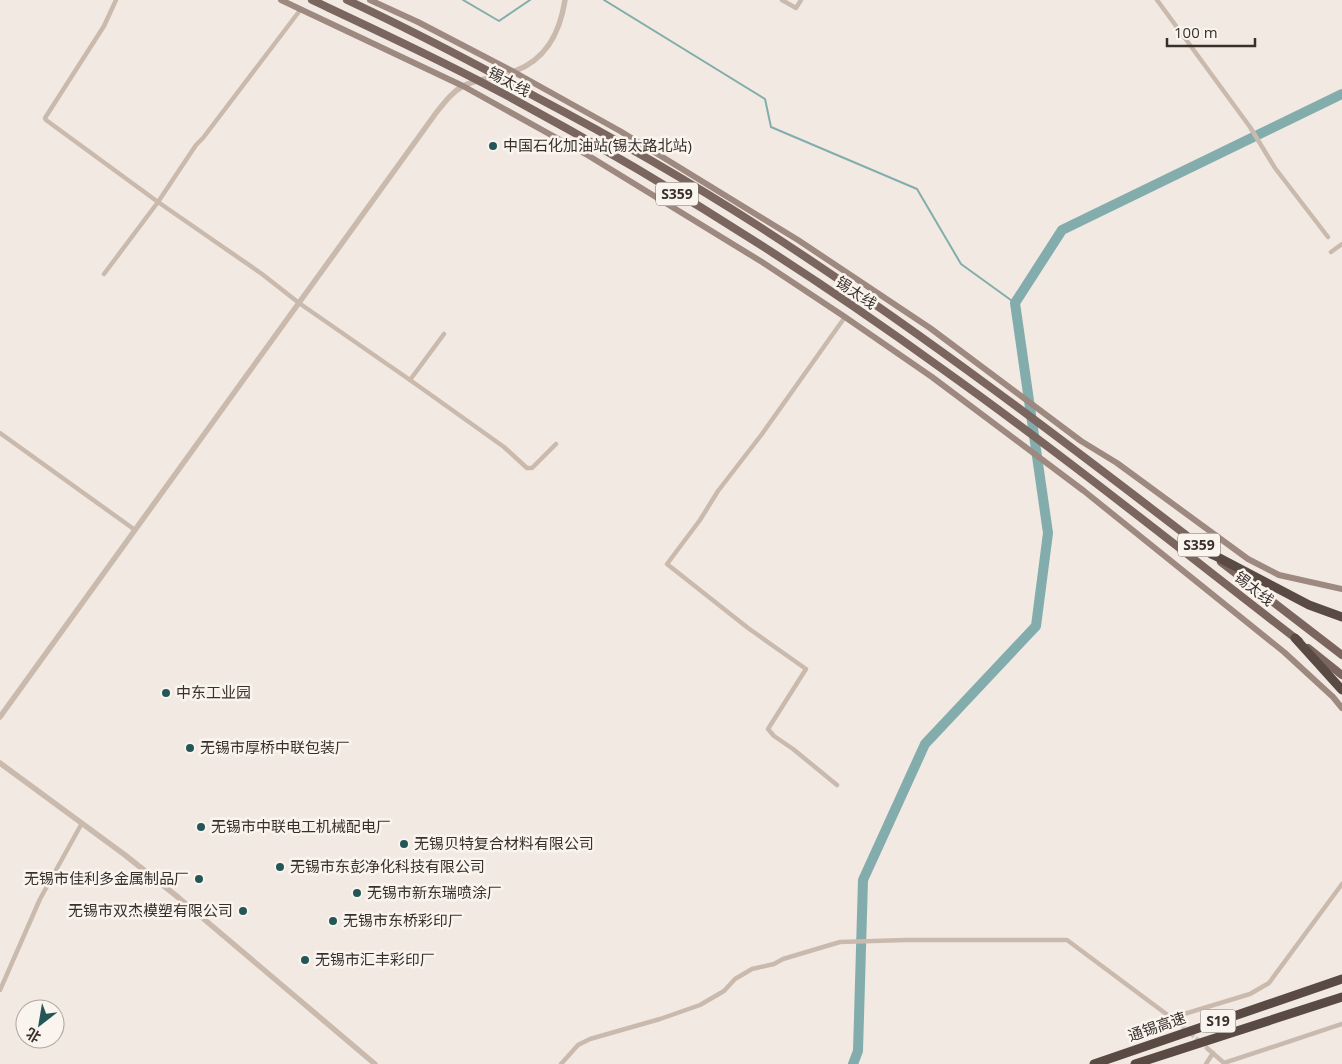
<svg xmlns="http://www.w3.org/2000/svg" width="1342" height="1064" font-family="'Open Sans','Noto Sans SC',sans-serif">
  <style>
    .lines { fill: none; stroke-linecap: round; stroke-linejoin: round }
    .stream { stroke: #83adad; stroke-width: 2 }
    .river { stroke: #83adad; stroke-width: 10 }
    .minor-tunnel { stroke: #cdc5be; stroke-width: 4.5; stroke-dasharray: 4.5 2; stroke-linecap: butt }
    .minor { stroke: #cabaae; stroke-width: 4.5 }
    .tertiary { stroke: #cabaae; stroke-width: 5.5 }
    .secondary { stroke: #9d897f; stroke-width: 6 }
    .primary { stroke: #7a665e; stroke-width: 8 }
    .motorway { stroke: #594a44; stroke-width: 9 }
    .poi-dot { fill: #245658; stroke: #faf4ee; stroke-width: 2 }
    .labels { text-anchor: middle; stroke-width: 5; stroke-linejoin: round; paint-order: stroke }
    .shield { fill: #faf4ee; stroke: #736b66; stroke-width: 1 }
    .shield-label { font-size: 14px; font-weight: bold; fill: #39302c }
    .street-label { font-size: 15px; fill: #39302c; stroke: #faf4ee }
    .poi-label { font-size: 15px; fill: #39302c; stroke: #faf4ee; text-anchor: start }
  </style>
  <rect width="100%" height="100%" fill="#f2eae2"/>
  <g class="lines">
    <!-- stream -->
    <g class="stream">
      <polyline points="463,0 499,21 530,0"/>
      <polyline points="604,0 765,99 771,127 917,189 961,264 1015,303"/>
    </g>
    <!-- river -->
    <polyline class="river" points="853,1064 858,1051 863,880 925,744 1036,626 1048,533 1015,303 1062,230 1342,94"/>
    <!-- minor-tunnel -->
    <polyline class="minor-tunnel" points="1181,1025 1208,1049"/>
    <!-- minor -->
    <g class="minor">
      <polyline points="116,0 104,26 45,118 46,120 158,202 262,274 299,303 410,380"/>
      <polyline points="782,0 796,8 801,0"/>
      <polyline points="1157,0 1250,127 1275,168 1328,237"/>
      <polyline points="1331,252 1342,244"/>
      <polyline points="104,274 158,202 196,145 203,138 301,9"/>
      <polyline points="444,334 410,380 504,447 527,468 532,468 556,444"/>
      <polyline points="0,433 135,530"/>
      <polyline points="837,785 793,749 774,736 768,729 806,669 748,628 667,564 700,520 718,491 762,434 845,317"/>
      <polyline points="0,990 40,899 82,823"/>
      <polyline points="1171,1018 1250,994 1269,983 1342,884"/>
      <polyline points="1208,1049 1224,1063 1342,1024"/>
      <polyline points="561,1064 578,1045 590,1039 660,1019 700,1005 724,991 735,979 752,969 774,964 783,959 840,942 906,940 1067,940 1181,1025"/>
      <polyline points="1206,1064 1213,1053"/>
    </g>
    <!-- tertiary -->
    <g class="tertiary">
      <path d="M0,717L436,113C444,103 452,92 463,86C479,78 499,78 515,71C547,59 560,32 565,0"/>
      <polyline points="0,763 125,855 179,898 375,1064"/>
    </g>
    <!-- secondary -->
    <g class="secondary">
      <polyline points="281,0 463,86 589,156 762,262 845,317 932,377 1084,491 1284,652 1333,697 1342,708"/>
      <polyline points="370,0 418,22 514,72 620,131 798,240 930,328 1081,441 1117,463 1248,559 1279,575 1342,589"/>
    </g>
    <!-- primary -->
    <g class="primary">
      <path d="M312,0C376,30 441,60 504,94C653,174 803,268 941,368C1063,455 1180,549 1299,641"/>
      <path d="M347,0C411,30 474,63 536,97C612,137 687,180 760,227C916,328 1064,441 1212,555"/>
      <polyline points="1221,562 1342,655"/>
      <polyline points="1308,648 1342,675"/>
    </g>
    <!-- motorway -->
    <g class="motorway">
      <polyline points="1208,552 1309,605 1342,617"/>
      <polyline points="1295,638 1342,690"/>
      <polyline points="1094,1064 1342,979"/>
      <polyline points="1135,1064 1342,997"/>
    </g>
  </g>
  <!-- markers -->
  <g class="poi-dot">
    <circle cx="493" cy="146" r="5"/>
    <circle cx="166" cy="693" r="5"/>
    <circle cx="190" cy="748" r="5"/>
    <circle cx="201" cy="827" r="5"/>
    <circle cx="404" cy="844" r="5"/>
    <circle cx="280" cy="867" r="5"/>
    <circle cx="199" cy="879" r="5"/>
    <circle cx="357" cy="893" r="5"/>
    <circle cx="243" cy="911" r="5"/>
    <circle cx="333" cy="921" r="5"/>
    <circle cx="305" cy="960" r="5"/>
  </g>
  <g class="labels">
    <!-- shield labels -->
    <g class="shield">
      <rect x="656" y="182.5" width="42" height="23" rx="4"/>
      <rect x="1178" y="533.5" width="42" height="23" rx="4"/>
      <rect x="1200.5" y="1009.5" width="35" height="23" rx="4"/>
    </g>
    <g class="shield-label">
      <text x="677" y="199">S359</text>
      <text x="1199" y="550">S359</text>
      <text x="1218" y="1026">S19</text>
    </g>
    <!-- street labels -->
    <g class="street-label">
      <text transform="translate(509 82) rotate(28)" y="5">锡太线</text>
      <text transform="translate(856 293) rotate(34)" y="5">锡太线</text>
      <text transform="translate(1254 589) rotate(38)" y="5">锡太线</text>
      <text transform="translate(1157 1027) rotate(-19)" y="5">通锡高速</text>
    </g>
    <!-- poi labels -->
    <g class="poi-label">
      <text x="503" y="151">中国石化加油站(锡太路北站)</text>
      <text x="176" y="698">中东工业园</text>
      <text x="200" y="753">无锡市厚桥中联包装厂</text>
      <text x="211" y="832">无锡市中联电工机械配电厂</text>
      <text x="414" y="849">无锡贝特复合材料有限公司</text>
      <text x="290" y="872">无锡市东彭净化科技有限公司</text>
      <text x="189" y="884" text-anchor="end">无锡市佳利多金属制品厂</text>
      <text x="367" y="898">无锡市新东瑞喷涂厂</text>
      <text x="233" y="916" text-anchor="end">无锡市双杰模塑有限公司</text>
      <text x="343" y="926">无锡市东桥彩印厂</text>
      <text x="315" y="965">无锡市汇丰彩印厂</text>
    </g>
  </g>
  <!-- north arrow -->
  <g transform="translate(40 1024) rotate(211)"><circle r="24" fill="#faf4ee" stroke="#ada6a0"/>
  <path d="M0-4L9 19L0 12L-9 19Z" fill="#245658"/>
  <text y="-8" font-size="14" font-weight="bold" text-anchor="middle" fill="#39302c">北</text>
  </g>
  <!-- scale -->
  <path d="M1167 38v8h88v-8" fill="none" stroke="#39302c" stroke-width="2.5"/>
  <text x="1174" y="38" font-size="15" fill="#39302c" stroke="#faf4ee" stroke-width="4" paint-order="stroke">100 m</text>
</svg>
